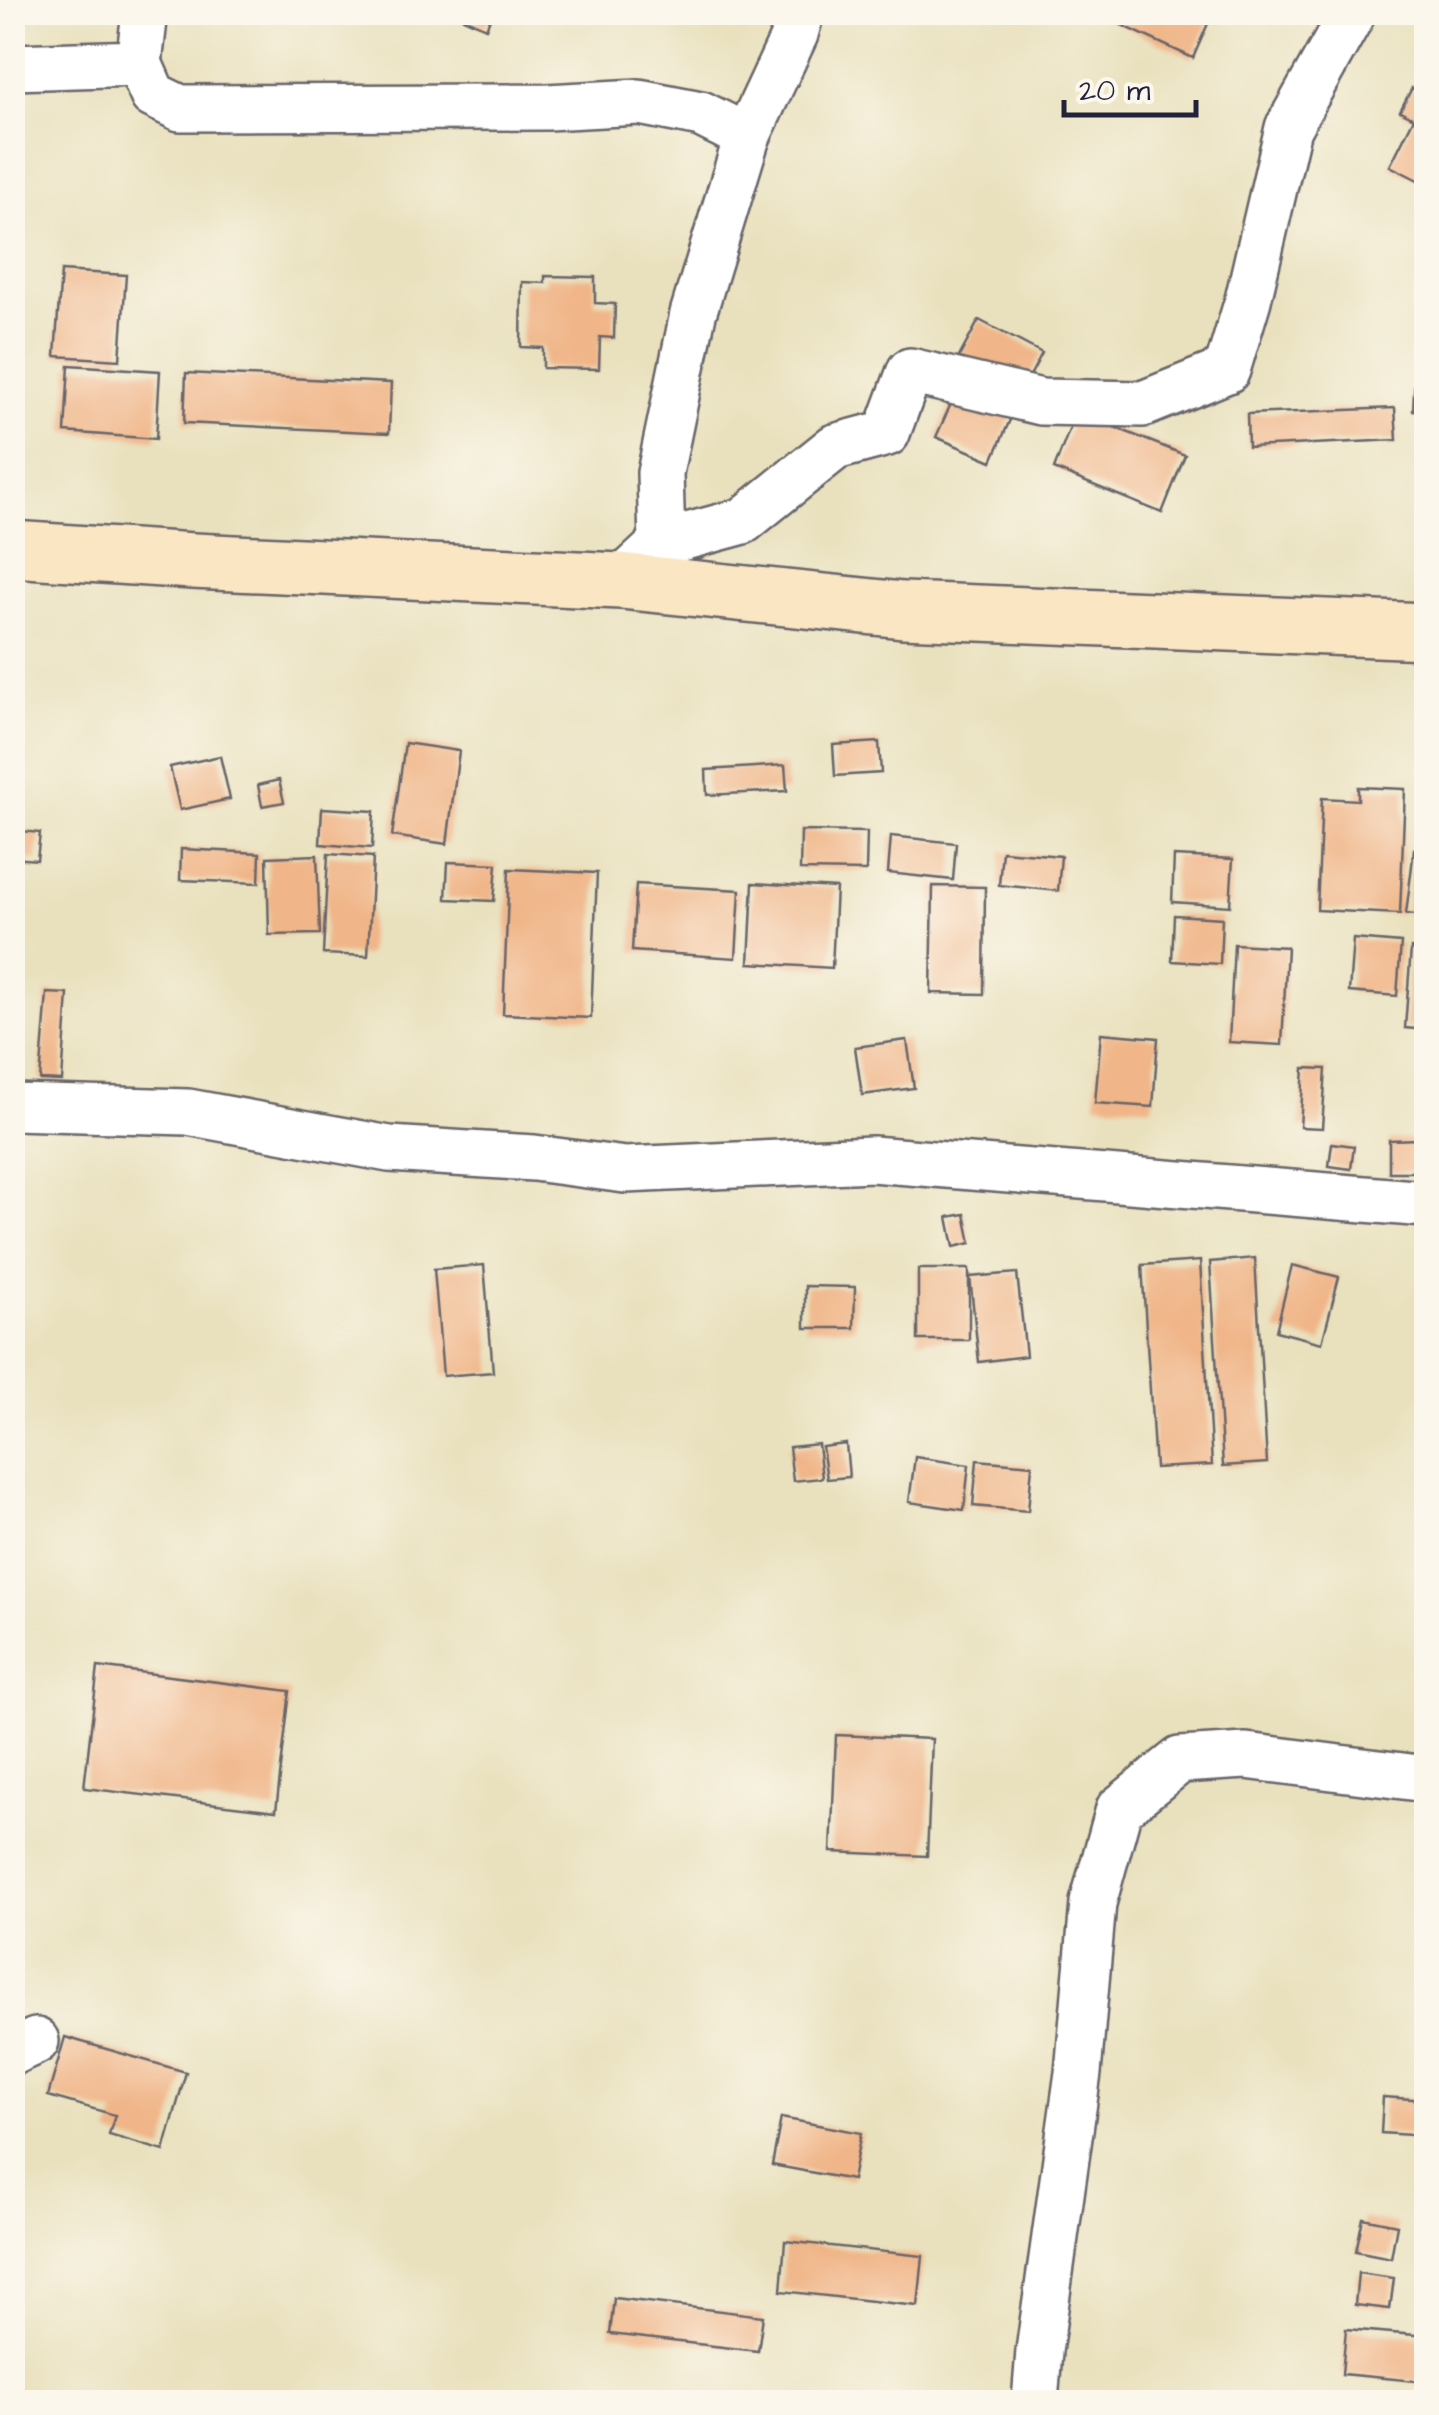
<svg xmlns="http://www.w3.org/2000/svg" width="1439" height="2415" font-family="'Architects Daughter',sans-serif">
  <style>
    .building { fill: #f0b588 }
    .lines { fill: none; stroke-linecap: round; stroke-linejoin: round }
    .street-casing { stroke: #686569; stroke-width: 50 }
    .secondary-casing { stroke: #686569; stroke-width: 60 }
    .street { stroke: #fff; stroke-width: 45 }
    .secondary { stroke: #fbe6c4; stroke-width: 55 }
  </style>
  <rect width="100%" height="100%" fill="#fbf7ec"/>
  <filter id="ink" filterUnits="userSpaceOnUse"><feTurbulence type="fractalNoise" baseFrequency=".01" numOctaves="2"/><feDisplacementMap in="SourceGraphic" scale="20" xChannelSelector="R" yChannelSelector="G"/><feConvolveMatrix kernelMatrix="1 2 1 2 8 2 1 2 1" color-interpolation-filters="sRGB"/></filter>
  <filter id="wash" filterUnits="userSpaceOnUse"><feTurbulence type="fractalNoise" baseFrequency=".0048" numOctaves="4" result="noise"/><feDisplacementMap in="SourceGraphic" scale="40" xChannelSelector="R" yChannelSelector="G"/><feGaussianBlur stdDeviation="2.25" result="paint"/><feColorMatrix in="noise" values="0 0 0 0 0 0 0 0 0 0 0 0 0 0 0 0 0 1.4 0 .05"/><feComposite in="paint" operator="in"/></filter>
  <g filter="url(#wash)">
    <rect width="100%" height="100%" fill="#e9e1be"/>
    <g id="blocks">
      <!-- building -->
      <g class="building">
        <polygon points="450,12 493,12 486,28"/>
        <polygon points="1104,12 1213,12 1193,58 1102,16"/>
        <polygon points="1412,88 1426,95 1426,184 1390,166 1414,118 1400,111"/>
        <polygon points="61,271 126,275 120,360 55,356"/>
        <polygon points="545,276 595,277 595,303 615,304 614,338 600,337 599,369 543,368 543,348 521,347 522,282 545,283"/>
        <polygon points="979,320 1042,353 1022,391 959,357"/>
        <polygon points="1416,354 1426,355 1426,411 1413,410"/>
        <polygon points="69,365 160,371 156,439 65,432"/>
        <polygon points="186,373 391,383 389,433 184,423"/>
        <polygon points="958,388 1013,413 992,461 936,437"/>
        <polygon points="1395,408 1397,440 1248,447 1247,414"/>
        <polygon points="1076,412 1185,455 1162,513 1054,469"/>
        <polygon points="879,742 881,773 835,776 833,745"/>
        <polygon points="405,743 459,751 447,844 392,836"/>
        <polygon points="220,756 230,799 180,810 170,767"/>
        <polygon points="785,765 787,791 707,795 706,770"/>
        <polygon points="279,780 284,802 262,806 258,785"/>
        <polygon points="1358,787 1405,789 1400,914 1317,910 1322,798 1358,800"/>
        <polygon points="322,808 374,811 372,848 320,844"/>
        <polygon points="12,830 40,833 37,860 12,858"/>
        <polygon points="801,831 867,832 866,871 800,870"/>
        <polygon points="891,836 956,843 953,880 888,873"/>
        <polygon points="181,849 260,853 259,883 180,880"/>
        <polygon points="1414,849 1426,851 1426,916 1406,914"/>
        <polygon points="1002,851 1061,856 1058,891 999,885"/>
        <polygon points="328,854 373,857 368,956 323,954"/>
        <polygon points="317,855 320,934 269,935 267,857"/>
        <polygon points="1174,856 1233,859 1230,906 1172,902"/>
        <polygon points="448,862 497,864 494,901 446,899"/>
        <polygon points="509,869 597,873 591,1018 503,1014"/>
        <polygon points="753,883 836,888 832,968 749,963"/>
        <polygon points="636,884 740,890 736,958 632,951"/>
        <polygon points="933,886 985,887 984,994 931,993"/>
        <polygon points="1174,915 1222,918 1220,964 1172,961"/>
        <polygon points="1353,939 1401,943 1397,996 1349,992"/>
        <polygon points="1234,944 1287,947 1282,1045 1229,1042"/>
        <polygon points="1411,948 1426,949 1426,1030 1405,1028"/>
        <polygon points="47,993 68,994 62,1081 40,1080"/>
        <polygon points="1101,1033 1158,1038 1153,1107 1095,1103"/>
        <polygon points="907,1040 914,1088 862,1095 855,1047"/>
        <polygon points="1304,1068 1326,1069 1322,1128 1300,1127"/>
        <polygon points="1419,1139 1420,1172 1389,1172 1389,1140"/>
        <polygon points="1332,1143 1354,1146 1351,1169 1329,1166"/>
        <polygon points="965,1214 971,1243 954,1247 948,1217"/>
        <polygon points="1255,1258 1267,1463 1223,1466 1210,1262"/>
        <polygon points="1200,1261 1212,1465 1155,1468 1142,1265"/>
        <polygon points="484,1265 493,1372 443,1376 434,1269"/>
        <polygon points="1292,1265 1339,1277 1322,1343 1276,1331"/>
        <rect x="918" y="1269" width="51" height="71"/>
        <polygon points="1017,1273 1026,1356 979,1362 970,1277"/>
        <polygon points="805,1286 855,1287 854,1328 805,1328"/>
        <polygon points="818,1444 822,1478 793,1481 789,1447"/>
        <polygon points="846,1444 849,1477 827,1479 822,1447"/>
        <polygon points="915,1457 969,1465 964,1510 909,1502"/>
        <polygon points="977,1460 1032,1465 1028,1511 973,1506"/>
        <polygon points="98,1667 290,1691 276,1811 84,1788"/>
        <polygon points="836,1735 932,1739 927,1856 831,1852"/>
        <polygon points="65,2037 186,2072 164,2151 109,2135 115,2115 48,2096"/>
        <polygon points="1383,2097 1426,2100 1426,2136 1381,2133"/>
        <polygon points="781,2118 861,2133 852,2180 772,2165"/>
        <polygon points="1363,2218 1397,2225 1391,2258 1356,2251"/>
        <polygon points="785,2241 923,2256 918,2306 781,2291"/>
        <polygon points="1358,2273 1394,2278 1390,2309 1355,2305"/>
        <polygon points="614,2298 763,2316 758,2351 610,2334"/>
        <polygon points="1346,2329 1426,2336 1426,2382 1342,2374"/>
      </g>
    </g>
  </g>
  <g filter="url(#ink)">
    <use href="#blocks" fill-opacity="0" stroke="#686569" stroke-width="2.5"/>
    <g class="lines">
      <!-- street casing -->
      <g class="street-casing">
        <g id="street">
          <polyline points="139,63 153,95 180,108 547,107 639,102 701,114 747,137"/>
          <polyline points="12,67 139,63 145,12"/>
          <polyline points="662,543 660,473 693,314 747,137 795,34 801,12"/>
          <polyline points="621,581 662,543 743,521 835,447 887,433 910,371 1041,402 1143,404 1227,370 1248,300 1288,128 1353,12"/>
          <polyline points="12,1107 188,1112 389,1149 534,1158 625,1170 872,1159 1426,1204"/>
          <polyline points="12,2052 36,2041"/>
          <polyline points="1035,2402 1039,2351 1078,2073 1093,1903 1119,1809 1180,1760 1246,1756 1426,1779"/>
        </g>
      </g>
      <!-- secondary casing -->
      <g class="secondary-casing">
        <polyline id="secondary" points="12,549 193,561 621,581 903,610 1426,631"/>
      </g>
      <!-- street -->
      <use href="#street" class="street"/>
      <!-- secondary -->
      <use href="#secondary" class="secondary"/>
    </g>
  </g>
  <!-- margin -->
  <rect width="1439" height="2415" fill="none" stroke="#fbf7ec" stroke-width="50"/>
  <!-- scale -->
  <path d="M1064 100v15h132v-15" fill="none" stroke="#22223b" stroke-width="5"/>
  <text x="1079" y="100" font-size="30" fill="#22223b" stroke="#fbf7ec" stroke-width="8" paint-order="stroke">20 m</text>
</svg>
